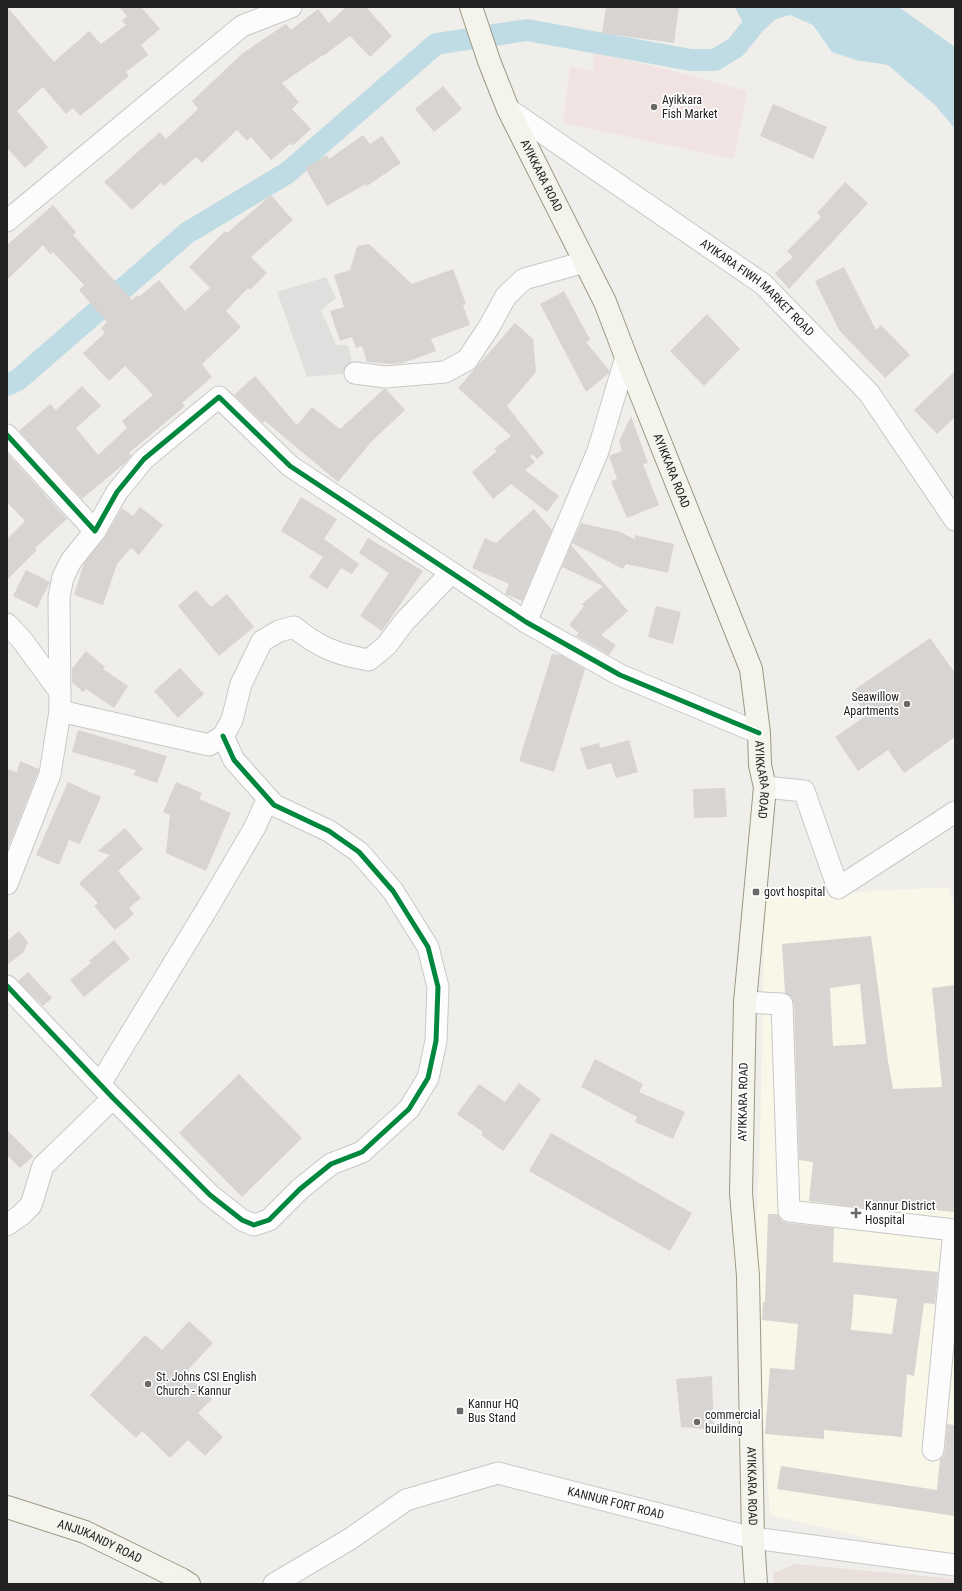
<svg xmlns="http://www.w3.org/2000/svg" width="962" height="1591" font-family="'Roboto Condensed',sans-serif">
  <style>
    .commercial { fill: #f1e3e1 }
    .education { fill: #f8f7e8 }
    .military { fill: #eae0db }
    .parking { fill: #e0dfde }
    .water { fill: #bfdbe3 }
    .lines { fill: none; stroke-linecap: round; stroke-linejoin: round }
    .canal { stroke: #bfdbe3; stroke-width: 22 }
    .building { fill: #d7d4d2; fill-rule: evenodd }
    .street-casing { stroke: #c9c8c7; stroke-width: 23 }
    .secondary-casing { stroke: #999a82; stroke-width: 24 }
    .street { stroke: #fdfcfc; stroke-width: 21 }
    .secondary { stroke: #f4f4ed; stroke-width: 22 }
    .cycleway-casing { stroke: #fff; stroke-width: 8 }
    .cycleway { stroke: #00873e; stroke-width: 5 }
    .poi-dot { fill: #6a6968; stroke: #fff; stroke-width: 1.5 }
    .labels { text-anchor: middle; stroke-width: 3.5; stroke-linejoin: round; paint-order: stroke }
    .poi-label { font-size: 12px; fill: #222; stroke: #fff; text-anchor: start }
    .street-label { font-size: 12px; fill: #222; stroke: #fff }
  </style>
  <rect width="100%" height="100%" fill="#f0eeeb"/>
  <!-- commercial -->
  <polygon class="commercial" points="593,52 665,69 747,91 734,159 563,123 570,67 594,71"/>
  <!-- education -->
  <polygon class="education" points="948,887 955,911 955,1554 922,1551 770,1515 754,1285 760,1140 765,897"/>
  <!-- military -->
  <polygon class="military" points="795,1564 955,1579 955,1584 774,1584 773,1573"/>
  <!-- parking -->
  <polygon class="parking" points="326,277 336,298 321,310 336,345 348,345 355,373 307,377 277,292"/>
  <!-- water -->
  <polygon class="water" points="735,7 899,7 955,47 955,129 936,106 888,65 856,60 832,52 813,25 790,15 776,19 752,41"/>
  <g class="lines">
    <!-- canal -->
    <polyline class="canal" points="7,385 18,380 187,233 287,173 436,44 527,30 691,60 715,60 736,47 752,27 759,7"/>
  </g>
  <!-- building -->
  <g class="building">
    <polygon points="7,7 54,62 89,31 101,44 126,25 122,21 127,16 119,7 141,7 160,29 141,45 148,55 126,72 129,76 80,116 73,108 66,114 43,87 17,111 48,147 25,168 7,148"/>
    <polygon points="346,7 366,7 392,36 370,57 350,36 323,56 323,55 282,83 299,102 292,109 311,129 292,146 291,143 271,160 251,137 247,141 237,130 202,163 196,157 164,186 161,183 132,210 104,182 160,132 166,139 198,109 192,101 243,53 286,24 291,30 318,9 329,23"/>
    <polygon points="606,7 679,7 674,43 602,33"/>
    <polygon points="443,86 462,109 434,132 415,109"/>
    <polygon points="773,104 827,127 813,159 760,136"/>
    <polygon points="363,135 370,144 382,136 401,163 367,186 366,184 327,206 305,168 327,155 329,159"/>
    <polygon points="845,182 868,203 789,289 775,273 793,257 787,251 821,217 817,213"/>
    <polygon points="271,195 293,220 251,257 267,273 250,290 248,288 226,311 241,327 202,364 212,377 182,403 185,406 129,453 132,455 125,463 82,499 19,431 50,404 56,410 82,386 101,406 76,428 98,455 127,428 122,421 153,395 125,366 109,381 83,353 105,333 101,328 107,322 79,290 84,285 53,252 50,254 43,245 7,280 7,245 53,205 76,232 73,235 132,300 137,295 139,297 159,280 185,311 210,288 189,267 225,231 227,233"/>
    <polygon points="369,244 412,284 453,269 466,304 463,305 470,325 431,339 436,351 403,363 391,364 367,362 362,346 356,348 352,337 340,341 330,311 344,307 334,275 350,270 357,246"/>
    <polygon points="844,267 876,330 881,325 910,355 885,378 839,330 815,281"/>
    <polygon points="564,291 590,340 586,342 609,370 609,373 586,392 540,304"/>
    <polygon points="707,314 740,349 704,386 670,351"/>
    <polygon points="515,323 533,339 536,372 507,406 544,453 537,459 532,454 530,456 535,462 525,470 559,496 547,512 511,484 493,499 472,472 497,451 494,449 511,436 458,388"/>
    <polygon points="955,371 955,417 937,434 914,410"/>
    <polygon points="255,376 297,425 312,407 340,429 384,389 386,389 405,410 372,441 338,482 265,421 263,423 234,395"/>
    <polygon points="631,416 648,463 643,464 659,505 627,518 611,481 617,479 609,456 622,451 619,441"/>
    <polygon points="7,453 67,519 35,548 37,550 7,580 7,539 25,521 7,502"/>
    <polygon points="301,497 337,519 324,539 359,564 352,574 341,568 327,589 309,577 323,557 281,531"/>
    <polygon points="140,507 163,525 139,555 131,548 117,564 103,605 74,595 84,563 105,537 122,508 133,516"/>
    <polygon points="534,509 552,530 522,601 505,594 509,584 472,568 485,538 496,543"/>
    <polygon points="581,523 620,532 636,540 634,535 674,544 668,573 626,564 623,569 572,543"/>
    <polygon points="368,538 423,571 382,631 360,616 389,573 359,553"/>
    <polygon points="571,545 628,611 601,635 616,645 609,655 576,636 579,633 569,625 584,606 582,604 603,586 562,567"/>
    <polygon points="26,570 50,582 37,608 13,596"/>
    <polygon points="196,590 211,607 227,594 254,627 219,656 178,606"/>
    <polygon points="656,606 681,612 673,644 648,637"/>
    <polygon points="930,638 955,673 955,737 904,773 888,750 858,771 835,737 867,715 851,692"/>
    <polygon points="86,651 105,667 103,669 128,686 114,708 86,689 83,692 72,682 72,669"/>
    <polygon points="552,654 561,655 585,669 554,772 519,761"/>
    <polygon points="180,668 204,694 178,718 154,691"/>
    <polygon points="78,730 167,756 157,783 134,775 136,770 72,752"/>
    <polygon points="629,740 638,772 616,778 611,763 587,770 580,748 599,743 600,748"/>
    <polygon points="20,761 39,769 7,851 7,769 17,772"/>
    <polygon points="68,782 101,797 80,844 69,840 59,865 36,855"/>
    <polygon points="176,782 202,793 199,799 231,813 206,871 166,853 170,815 163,812"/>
    <polygon points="725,788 727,817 694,818 693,789"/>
    <polygon points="125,828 143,849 118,871 141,898 129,908 134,914 115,930 94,906 98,903 79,883 110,855 98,851"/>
    <polygon points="19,931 28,942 24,952 7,965 7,941"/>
    <path d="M871,936L888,1061L893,1089L942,1087L932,988L955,985V1212L865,1203L864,1208L809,1201L813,1162L799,1160L794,1004L792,998L785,993L782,944ZM860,984L866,1044L833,1046L830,988Z"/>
    <polygon points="114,940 130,959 84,997 70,980 91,963 89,961"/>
    <polygon points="28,972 52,998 43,1006 18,981"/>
    <polygon points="595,1059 643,1084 639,1092 685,1112 673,1139 635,1122 637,1117 581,1087"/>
    <polygon points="239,1074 302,1138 242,1197 179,1133"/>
    <polygon points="519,1083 541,1099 503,1151 481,1135 483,1132 457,1114 479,1084 505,1102"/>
    <polygon points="7,1130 33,1156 20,1168 7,1155"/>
    <polygon points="551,1133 692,1213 670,1251 529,1171"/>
    <path d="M768,1214H778L782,1221L788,1223L834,1228L833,1262L938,1272L935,1304L924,1303L914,1376L907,1374L902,1437L824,1430V1439L765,1434L770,1368L794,1370L798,1324L762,1320L763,1302H765ZM854,1294L897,1299L892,1334L851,1330Z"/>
    <polygon points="189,1321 213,1343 185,1373 212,1399 198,1413 223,1437 205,1456 188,1440 170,1458 142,1431 136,1438 90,1395 145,1335 162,1350"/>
    <polygon points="712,1376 714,1430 681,1427 676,1379"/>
    <polygon points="947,1424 955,1425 955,1516 777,1489 781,1466 937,1490 940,1459 943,1457 945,1451"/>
  </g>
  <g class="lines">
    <!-- street casing -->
    <g class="street-casing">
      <g id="street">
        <path id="s1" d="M508,109L763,284L869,393L955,520"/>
        <polyline points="7,221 242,26 291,7"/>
        <polyline points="355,373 385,377 445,372 467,360 489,327 506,296 524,279 585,262"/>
        <polyline points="7,435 95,531 117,492 144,459 219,397 290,466 526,622 620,675 759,733"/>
        <polyline points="526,622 598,451 626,357"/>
        <polyline points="7,624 22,640 60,692"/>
        <path d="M60,711L209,745L223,736L232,720L241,684L262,641L279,631L294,627C318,647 338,655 369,660L387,645L404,622L451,573"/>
        <polyline points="765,787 804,791 838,888 955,812"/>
        <polyline points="7,884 50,774 60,711 59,597 63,577 71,561 95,531"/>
        <polyline points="7,986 113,1098 210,1195 242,1220 254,1225 269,1220 300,1189 331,1164 362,1152 409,1109 428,1078 436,1041 438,987 428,947 393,891 359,852 329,831 274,805 234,760 223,736"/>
        <polyline points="745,1002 782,1004 789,1211 954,1230 933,1450"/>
        <polyline points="100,1084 210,904 255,827 268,798"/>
        <polyline points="7,1225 21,1215 31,1205 43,1166 113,1098"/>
        <path id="s2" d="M274,1584L350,1539L406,1500L498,1473L753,1538L955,1565"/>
      </g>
    </g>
    <!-- secondary casing -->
    <g class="secondary-casing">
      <g id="secondary">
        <path id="s3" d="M471,7L489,61L508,109L605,302L626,357L751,669L759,733L760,765L765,787L745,1002L741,1193L748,1276L753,1538L756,1584"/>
        <path id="s4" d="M7,1507L85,1532L181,1579L189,1584"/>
      </g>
    </g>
    <!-- street -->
    <use href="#street" class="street"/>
    <!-- secondary -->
    <use href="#secondary" class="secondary"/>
    <!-- cycleway casing -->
    <g class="cycleway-casing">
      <g id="cycleway">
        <polyline points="7,435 95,531 117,492 144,459 219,397 290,466 526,622 620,675 759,733"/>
        <polyline points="7,986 113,1098 210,1195 242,1220 254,1225 269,1220 300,1189 331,1164 362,1152 409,1109 428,1078 436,1041 438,987 428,947 393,891 359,852 329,831 274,805 234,760 223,736"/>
      </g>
    </g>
    <!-- cycleway -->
    <use href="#cycleway" class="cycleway"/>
  </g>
  <!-- markers -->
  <g class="poi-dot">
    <circle cx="654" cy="107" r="4"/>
    <circle cx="907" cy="704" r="4"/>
    <rect x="752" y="888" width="8" height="8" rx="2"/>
    <path d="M854 1207h4v4h4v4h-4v4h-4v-4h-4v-4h4z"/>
    <circle cx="148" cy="1384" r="4"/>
    <rect x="456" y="1407" width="8" height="8" rx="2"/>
    <circle cx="697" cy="1422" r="4"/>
  </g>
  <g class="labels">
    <!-- poi labels -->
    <g class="poi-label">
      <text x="662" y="104">Ayikkara<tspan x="662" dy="14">Fish Market</tspan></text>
      <text x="899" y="701" text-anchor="end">Seawillow<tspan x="899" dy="14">Apartments</tspan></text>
      <text x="764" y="896">govt hospital</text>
      <text x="865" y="1210">Kannur District<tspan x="865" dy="14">Hospital</tspan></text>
      <text x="156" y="1381">St. Johns CSI English<tspan x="156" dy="14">Church - Kannur</tspan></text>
      <text x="468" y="1408">Kannur HQ<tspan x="468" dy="14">Bus Stand</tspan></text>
      <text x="705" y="1419">commercial<tspan x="705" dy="14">building</tspan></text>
    </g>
    <!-- street labels -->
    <g class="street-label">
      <text dy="4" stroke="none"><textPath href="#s3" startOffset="183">AYIKKARA ROAD</textPath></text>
      <text dy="4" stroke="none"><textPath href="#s1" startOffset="307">AYIKARA FIWH MARKET ROAD</textPath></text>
      <text dy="4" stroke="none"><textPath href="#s3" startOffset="506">AYIKKARA ROAD</textPath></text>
      <text dy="4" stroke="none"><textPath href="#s3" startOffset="831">AYIKKARA ROAD</textPath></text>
      <text transform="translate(743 1102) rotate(-89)" y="4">AYIKKARA ROAD</text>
      <text dy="4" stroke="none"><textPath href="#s3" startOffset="1539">AYIKKARA ROAD</textPath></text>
      <text dy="4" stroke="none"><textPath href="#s2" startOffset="374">KANNUR FORT ROAD</textPath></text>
      <text dy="4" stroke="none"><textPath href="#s4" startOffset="99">ANJUKANDY ROAD</textPath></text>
    </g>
  </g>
  <!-- border -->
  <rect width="962" height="1591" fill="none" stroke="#222222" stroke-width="16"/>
</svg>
